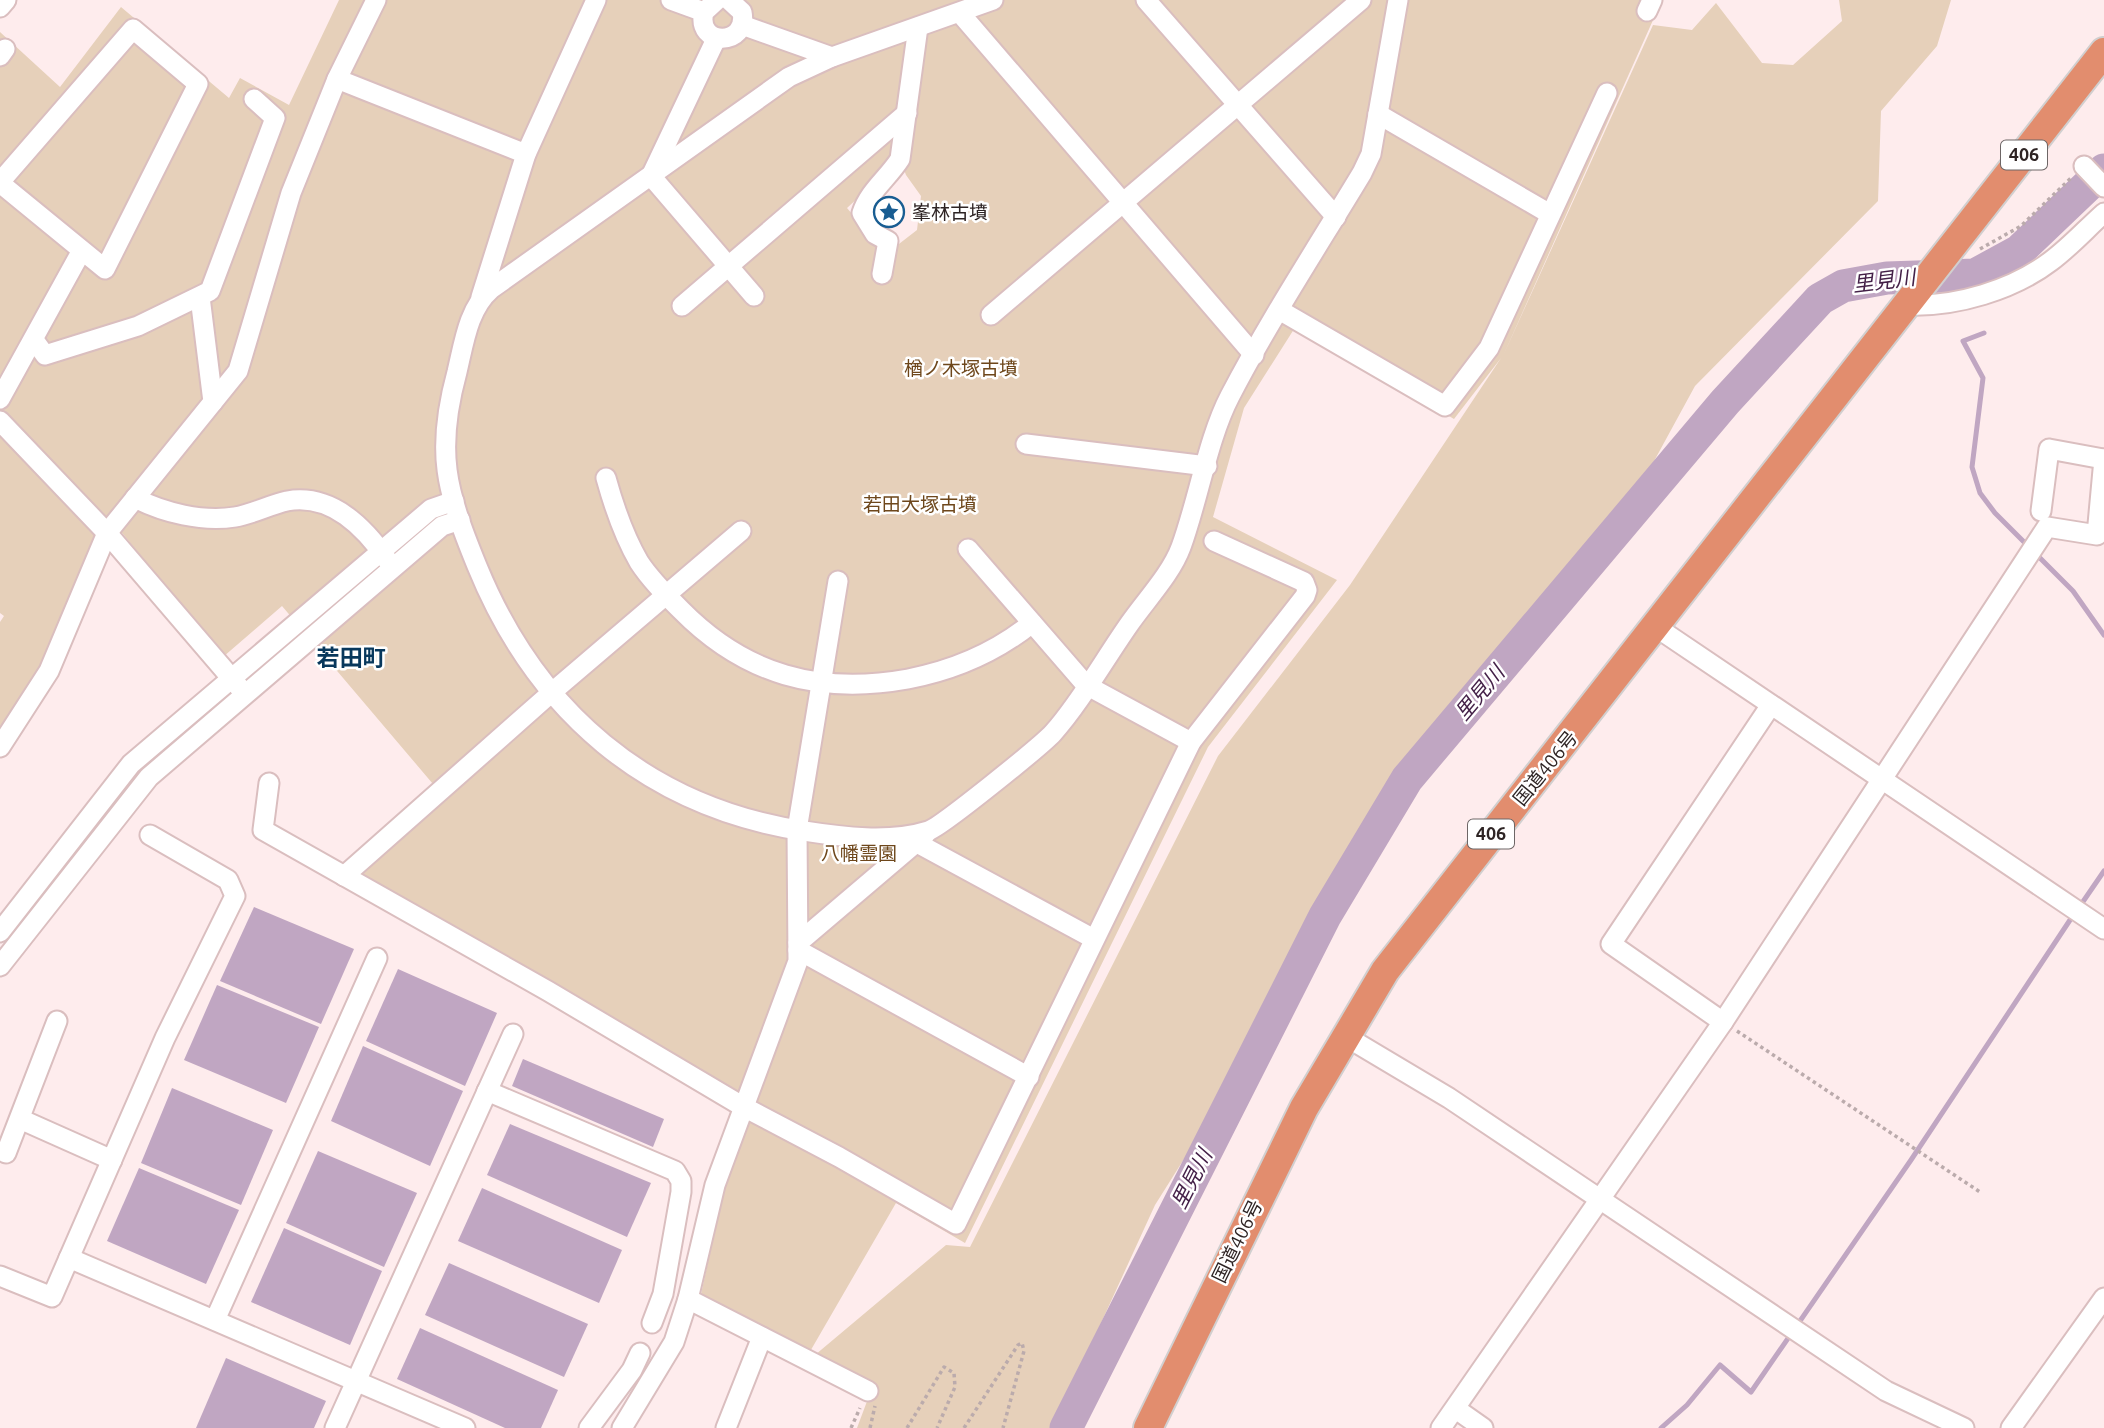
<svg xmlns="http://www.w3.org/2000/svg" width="2104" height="1428" font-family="Ubuntu,'Noto Sans JP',sans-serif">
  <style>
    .green { fill: #e6d0ba; fill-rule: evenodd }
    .water { fill: #c0a6c2 }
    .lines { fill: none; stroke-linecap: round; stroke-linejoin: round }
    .stream { stroke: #c0a6c2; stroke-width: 5 }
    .river { stroke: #c0a6c2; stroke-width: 33 }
    .minor-casing { stroke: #dabebf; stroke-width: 23 }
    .highway-casing { stroke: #d1cfcf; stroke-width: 32 }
    .path { stroke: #bbabac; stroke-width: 3.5; stroke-dasharray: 3.5 3.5; stroke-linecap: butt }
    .minor { stroke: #fff; stroke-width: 19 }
    .highway { stroke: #e28d6e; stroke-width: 28 }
    .labels { text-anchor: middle; stroke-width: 5; stroke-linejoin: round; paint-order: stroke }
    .shield { fill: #fff; stroke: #6d6666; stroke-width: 2 }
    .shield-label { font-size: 18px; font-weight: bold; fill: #2e2424 }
    .poi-label { font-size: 19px; fill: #2e2424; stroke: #fff; text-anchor: start }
    .park-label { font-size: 19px; fill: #6e471b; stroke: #fff }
    .street-label { font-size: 19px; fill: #2e2424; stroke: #fff }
    .water-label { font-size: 21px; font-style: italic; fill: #442148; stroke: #fff }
    .quarter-label { font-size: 23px; font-weight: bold; fill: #08385c; stroke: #fff }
  </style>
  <rect width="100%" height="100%" fill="#feeced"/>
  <!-- green -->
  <path class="green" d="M339,0H1662L1503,356L1653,25L1692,30L1716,3L1762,63L1793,65L1842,21L1839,0H1951L1937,46L1881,111L1878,201L1695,386L1635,496L1532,608L1408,768L1362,850L1308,934L1274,1016L1155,1205L1053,1428H857L872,1388L815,1355L946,1245L970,1247L1218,756L1350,585L1501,358L1454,419L1296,326L1244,408L1213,517L1337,580L1208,747L965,1243L896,1203L808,1355L701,1294L725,1185L755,1101L357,873L444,797L282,606L223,657L110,518L44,666L0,733V622L4,616L0,613V32L60,87L121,7L229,98L240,78L289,105ZM900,159L906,175L921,196L917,230L886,254L847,208Z"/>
  <!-- water -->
  <g class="water">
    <polygon points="254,907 354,949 321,1024 220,981"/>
    <polygon points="398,969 497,1013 465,1086 366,1041"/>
    <polygon points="217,985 319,1027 286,1103 184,1060"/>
    <polygon points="363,1046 463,1091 430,1166 331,1121"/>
    <polygon points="523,1059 664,1119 653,1147 512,1086"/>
    <polygon points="172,1088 273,1130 241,1205 141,1163"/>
    <polygon points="510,1124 651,1183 627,1237 487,1175"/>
    <polygon points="318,1151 417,1193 384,1267 286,1223"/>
    <polygon points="139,1168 239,1210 206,1284 107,1241"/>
    <polygon points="482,1188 622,1250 599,1303 458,1241"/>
    <polygon points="284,1228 382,1271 350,1345 251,1302"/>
    <polygon points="449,1263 588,1324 564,1377 425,1315"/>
    <polygon points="420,1328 558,1390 541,1428 505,1428 397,1379"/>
    <polygon points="226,1358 326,1401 314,1428 196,1428"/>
  </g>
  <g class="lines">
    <!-- stream -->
    <g class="stream">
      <polyline points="1984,333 1963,341 1983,378 1972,467 1980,493 1995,513 2073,591 2104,635"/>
      <polyline points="2080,906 2104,871"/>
      <polyline points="1661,1428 1687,1405 1720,1365 1751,1392 1911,1160 2074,914"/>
    </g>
    <!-- river -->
    <polyline class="river" points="1066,1428 1325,916 1407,779 1725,402 1820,299 1843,286 1887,278 1975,275 2019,251 2104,170"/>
    <!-- minor casing -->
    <g class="minor-casing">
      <g id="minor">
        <polyline points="671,0 704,12"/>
        <path d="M717,0L704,12C695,47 749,47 742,12L729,0"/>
        <path d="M993,0L832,57L789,77L491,289C468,309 464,343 457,372C435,452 446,490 477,566C536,711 647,807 804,831C842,837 890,843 928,831C941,827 1041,746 1053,733C1080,703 1106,657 1130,623C1146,600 1171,574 1181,547C1198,501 1208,438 1230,396C1269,321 1318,246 1362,173L1371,154L1398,0"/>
        <polyline points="1146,0 1336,217"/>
        <polyline points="0,7 6,0"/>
        <polyline points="1647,11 1652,0"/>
        <polyline points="960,13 1254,355"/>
        <polyline points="742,25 832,57"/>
        <polyline points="716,39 651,176 754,296"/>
        <polyline points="0,56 5,49"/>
        <polyline points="337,79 526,154"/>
        <polyline points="1378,114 1550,214"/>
        <polyline points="2084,166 2104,187"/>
        <polyline points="0,182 133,29 198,84 105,269 0,183"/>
        <path d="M882,274L888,241L875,234L862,213C869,191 888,178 900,159L918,27"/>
        <polyline points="200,297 213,402"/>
        <polyline points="481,297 526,154 596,0"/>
        <path d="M1908,305C1956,307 2013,290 2051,261C2070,247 2087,228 2104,213"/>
        <polyline points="682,306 907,113"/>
        <polyline points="1281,311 1445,406 1489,348 1607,93"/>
        <polyline points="991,315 1361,0"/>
        <polyline points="34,340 45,355 138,326 210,291 275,118 254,99"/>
        <polyline points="0,399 81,252"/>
        <polyline points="0,421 107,533 239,687"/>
        <polyline points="1026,444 1207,466"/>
        <path d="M606,478C614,507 624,536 639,562C650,579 666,595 681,610C745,675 819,695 908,679C955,670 995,653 1032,623"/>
        <path d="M135,498C164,513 202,522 235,517C253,514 269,505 287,501C332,493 365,528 388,561"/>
        <polyline points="2041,511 2049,449 2103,459"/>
        <polyline points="968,549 1086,685 1191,742"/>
        <polyline points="838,581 797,830 798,961 715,1185 688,1299 868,1391"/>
        <polyline points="1656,627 2104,929"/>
        <polyline points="0,747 49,671 107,533 238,371 291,193 337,79 376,0"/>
        <polyline points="269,783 263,830 548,991 742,1106 839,1157 956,1224 1191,742 1305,596 1307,590 1304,582 1214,541"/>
        <polyline points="917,843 1094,939"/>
        <polyline points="344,876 551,693 741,531"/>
        <polyline points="0,932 131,764 431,509 454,501"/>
        <polyline points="798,943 925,835"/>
        <polyline points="798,950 1029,1077"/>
        <polyline points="0,966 149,777 442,526 460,520"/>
        <polyline points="1723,1022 1611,944 1771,705"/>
        <polyline points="1345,1036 1449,1098 1886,1391 1964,1428"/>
        <polyline points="487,1091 675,1171 681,1181 681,1192 663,1294 652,1323"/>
        <polyline points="20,1119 112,1160"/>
        <polyline points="6,1153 57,1021"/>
        <polyline points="69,1258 465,1428"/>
        <polyline points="0,1276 52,1297 165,1038 235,896 228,880 150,835"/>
        <polyline points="215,1320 377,958"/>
        <polyline points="1456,1409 1483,1428"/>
        <polyline points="335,1428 513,1034"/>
        <polyline points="589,1428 632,1370 640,1353"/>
        <polyline points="622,1428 674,1342 688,1299"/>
        <polyline points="726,1428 762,1337"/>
        <polyline points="1441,1428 1723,1022 2047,527 2097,535 2104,459"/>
        <polyline points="2011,1428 2104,1298"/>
      </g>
    </g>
    <!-- highway casing -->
    <g class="highway-casing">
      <polyline id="highway" points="1148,1428 1304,1108 1385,971 2104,52"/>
    </g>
    <!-- path -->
    <g class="path">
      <polyline points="1980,249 2021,226 2072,177"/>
      <polyline points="1737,1031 1980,1192"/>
      <polyline points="851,1428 860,1408"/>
      <polyline points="870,1428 875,1406"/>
      <polyline points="907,1428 944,1367 954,1373 955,1387 937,1428"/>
      <polyline points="964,1428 1018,1345 1022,1343 1024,1351 1003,1428"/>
    </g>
    <!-- minor -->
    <use href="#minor" class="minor"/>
    <!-- highway -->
    <use href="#highway" class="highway"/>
  </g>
  <!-- icons -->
  <defs>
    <g id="sight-ring" transform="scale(1.575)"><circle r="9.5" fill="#fff" stroke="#195d92" stroke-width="1.5"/><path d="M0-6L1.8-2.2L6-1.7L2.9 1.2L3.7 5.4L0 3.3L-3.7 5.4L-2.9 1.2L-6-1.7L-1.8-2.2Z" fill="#195d92"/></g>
  </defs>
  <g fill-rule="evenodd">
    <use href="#sight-ring" x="889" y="212"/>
  </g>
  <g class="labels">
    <!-- shield labels -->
    <g class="shield">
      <rect x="2001" y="140.5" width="46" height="29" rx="5"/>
      <rect x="1468" y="819.5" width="46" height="29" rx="5"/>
    </g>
    <g class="shield-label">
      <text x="2024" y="161">406</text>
      <text x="1491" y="840">406</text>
    </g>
    <!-- poi labels -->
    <g class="poi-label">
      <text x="912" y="219">峯林古墳</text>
    </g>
    <!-- park labels -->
    <g class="park-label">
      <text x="961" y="375">楢ノ木塚古墳</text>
      <text x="920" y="511">若田大塚古墳</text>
      <text x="859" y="860">八幡霊園</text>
    </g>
    <!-- street labels -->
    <g class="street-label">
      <text transform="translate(1545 768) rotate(-51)" y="7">国道406号</text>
      <text transform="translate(1237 1241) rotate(-64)" y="7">国道406号</text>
    </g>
    <!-- water labels -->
    <g class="water-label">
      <text transform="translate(1884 281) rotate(-7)" y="7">里見川</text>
      <text transform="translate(1480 693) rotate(-50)" y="7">里見川</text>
      <text transform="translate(1192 1179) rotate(-63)" y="7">里見川</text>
    </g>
    <!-- quarter labels -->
    <g class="quarter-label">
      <text x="351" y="666">若田町</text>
    </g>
  </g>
</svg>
